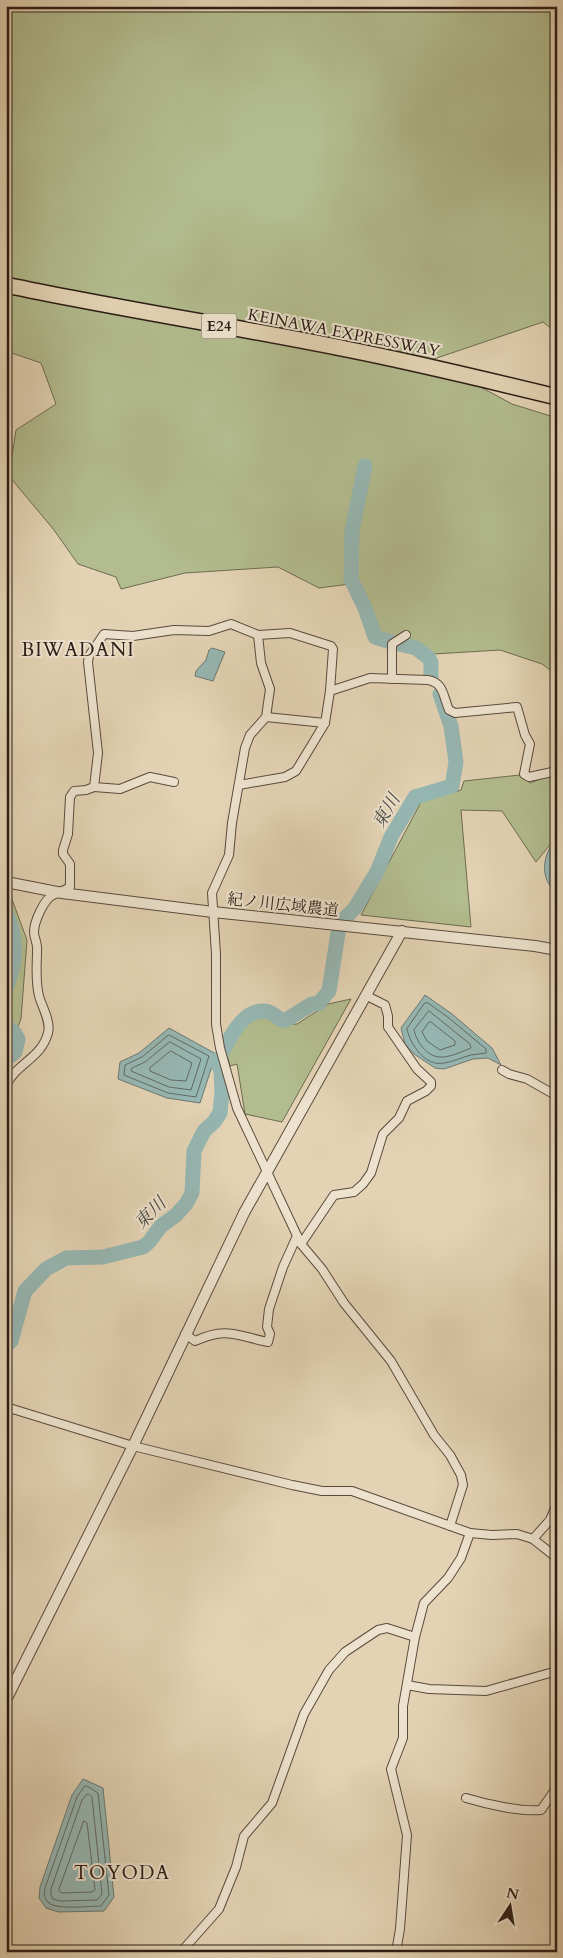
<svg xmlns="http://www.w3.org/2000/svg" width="563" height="1958" font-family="Cardo,'Noto Serif JP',serif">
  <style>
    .green { fill: #b2bc8e; stroke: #6e6c52 }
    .water { fill: #96b7b3; stroke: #6b7974 }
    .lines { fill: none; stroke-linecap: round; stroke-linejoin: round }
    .shore { stroke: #606a64; stroke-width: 1 }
    .river { stroke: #96b7b3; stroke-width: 15 }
    .minor-casing { stroke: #594a3d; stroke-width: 10 }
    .tertiary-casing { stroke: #594a3d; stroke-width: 12 }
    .motorway-casing { stroke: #2b1d15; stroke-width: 18 }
    .minor { stroke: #ede2ce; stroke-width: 8 }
    .tertiary { stroke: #ede2ce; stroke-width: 10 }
    .motorway { stroke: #e3d3b4; stroke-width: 15 }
    .labels { text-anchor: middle; stroke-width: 4; stroke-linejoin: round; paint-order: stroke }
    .shield { fill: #ede2ce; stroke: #65584c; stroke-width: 1 }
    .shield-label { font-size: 15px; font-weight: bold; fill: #2b1d15 }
    .street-label { font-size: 16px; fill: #2b1d15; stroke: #ede2ce }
    .water-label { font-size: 18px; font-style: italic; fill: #4b4b44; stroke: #ede2ce }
    .quarter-label { font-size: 19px; letter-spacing: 1px; fill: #2b1d15; stroke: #ede2ce }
  </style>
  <rect width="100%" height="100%" fill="#e3d3b4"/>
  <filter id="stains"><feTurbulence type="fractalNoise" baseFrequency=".004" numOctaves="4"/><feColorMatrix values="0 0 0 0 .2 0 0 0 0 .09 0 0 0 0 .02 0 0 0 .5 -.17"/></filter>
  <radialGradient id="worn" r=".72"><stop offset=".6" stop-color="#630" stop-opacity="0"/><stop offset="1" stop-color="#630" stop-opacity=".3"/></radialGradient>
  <!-- green -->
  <g class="green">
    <polygon points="6,6 557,6 557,333 543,322 431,360 512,404 557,418 557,675 542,664 500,650 433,654 388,639 364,626 361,608 350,584 319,588 278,567 185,573 121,589 116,577 78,564 54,530 9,476 16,430 56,404 41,363 6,351"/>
    <polygon points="520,775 530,783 548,776 557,776 557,836 536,862 502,811 461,810 471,927 361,915 421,802 461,790 464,781"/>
    <polygon points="6,892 10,894 27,940 21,1019 6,1056"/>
    <path d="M351,999L282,1122L245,1114L237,1064L230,1066L227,1055C239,1030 249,1002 281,1025L297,1024L328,1004Z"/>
  </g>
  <!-- water -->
  <g class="water">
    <polygon points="212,648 225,652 213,681 195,676 196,671 206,660 209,650"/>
    <path d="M557,839V892C538,880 543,851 557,839Z"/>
    <polygon points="425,995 452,1014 492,1048 501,1065 488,1058 473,1059 444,1069 435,1068 414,1054 405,1044 401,1028"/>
    <polygon points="169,1028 216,1054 200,1103 167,1098 118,1079 120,1062 139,1053"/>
    <polygon points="83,1779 103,1788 114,1897 104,1911 58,1912 46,1908 39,1898 40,1887 72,1795"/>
  </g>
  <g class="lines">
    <!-- shore -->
    <g class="shore">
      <path d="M425,1003H428L449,1018L486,1049V1053C481,1054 476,1054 471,1055C462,1057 453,1062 444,1063C425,1067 410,1044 407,1029Z"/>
      <path d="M429,1011L470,1044L471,1048C463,1051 449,1058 440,1057C427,1057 416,1041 414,1030Z"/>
      <polygon points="431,1022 455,1041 455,1045 440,1050 427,1041 422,1032 428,1023"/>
      <polygon points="169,1035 209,1056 196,1097 168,1093 124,1075 125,1065 142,1057"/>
      <polygon points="170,1042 201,1059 191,1090 169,1087 131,1071 132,1068 145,1062"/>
      <polygon points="171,1051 192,1063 186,1081 171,1080 150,1071 150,1068"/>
      <path d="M87,1786L98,1793L109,1895L101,1906C90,1906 57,1910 49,1903C44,1899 44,1894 45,1888L77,1797L84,1787Z"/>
      <polygon points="89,1794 92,1797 102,1894 97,1900 60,1901 53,1899 51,1895 51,1889 82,1800 86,1795"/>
      <polygon points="84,1821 87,1823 95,1890 92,1892 61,1893 59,1890"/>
    </g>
    <!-- river -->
    <g class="river">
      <polyline points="365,466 352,531 351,579 365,608 375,637 391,642"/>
      <polyline points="395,643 416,648 429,658"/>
      <polyline points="431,662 431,678"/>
      <path d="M6,912C18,941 17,960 6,989"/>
      <polyline points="345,918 355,908 377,872 391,837 415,797 452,786 456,762 451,726 440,694"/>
      <polyline points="6,1026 14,1032 18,1039 15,1052 6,1059"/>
      <path d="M224,1049C232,1033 246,1006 269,1012C275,1014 277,1018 282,1020H286L312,1004H318L329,991L338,933"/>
      <polyline points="6,1346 11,1341 25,1291 46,1269 66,1258 103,1257 143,1247 149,1242 161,1226 176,1215 186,1204 192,1193 194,1151 204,1131 214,1122 220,1113 222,1092 221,1071 218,1064 221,1057"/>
    </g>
    <!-- minor casing -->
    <g class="minor-casing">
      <g id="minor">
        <polyline points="258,635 261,663 270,689 266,717 250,735 245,748 232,823 229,855 212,893 216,954 216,1024 220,1048 237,1108 301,1244 322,1269 344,1303 391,1361 434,1435 450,1455 461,1475 463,1485 450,1526"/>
        <polyline points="392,679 392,644 406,635"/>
        <path d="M330,691L370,678L428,680C444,683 443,696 449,710L455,713L517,707L525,735L530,744L524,774L529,777L557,771"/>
        <polyline points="266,717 325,723"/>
        <polyline points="94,787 120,789 150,777 174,782"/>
        <polyline points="502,1070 509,1074 527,1079 557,1096"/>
        <path d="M6,1086C16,1063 41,1059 48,1033C51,1021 42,1007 39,996C35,980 37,966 37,950C38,944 34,938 34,932C34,922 44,899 53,895C59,892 64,891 70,887V864L63,854V850L68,834L70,797L74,791L86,790L94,787L98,753L88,662L89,656L104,634L133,636L174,630L209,631L231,624L258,635L290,633L331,646L333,649L330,691L325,723L296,771L285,777L239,785"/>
        <polyline points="301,1244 334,1195 354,1192 363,1184 371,1173 383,1134 399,1118 407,1101 426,1091 431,1086 431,1082 417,1069 388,1027 388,1016 385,1005 367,996"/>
        <path d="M185,1334L195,1341C227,1326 237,1336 268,1342L270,1334L267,1327L269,1309L283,1267L297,1236"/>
        <polyline points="6,1407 133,1446 292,1485 322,1491 352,1491 470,1533 492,1535 517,1534 533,1539 557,1558"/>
        <polyline points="533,1539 550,1520 557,1504"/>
        <polyline points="407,1685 429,1689 486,1691 557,1671"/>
        <path d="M466,1798C486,1804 520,1812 541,1810L557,1787"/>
        <polyline points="181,1952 219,1909 236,1867 244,1836 272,1803 304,1714 329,1670 345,1652 378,1630 387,1628 415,1637"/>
        <polyline points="396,1952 400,1929 407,1835 391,1769 403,1738 403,1706 415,1637 424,1603 448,1578 461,1558 470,1533"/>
      </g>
    </g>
    <!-- tertiary casing -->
    <g class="tertiary-casing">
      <g id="tertiary">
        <polyline points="6,882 62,893 213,912 535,946 557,950"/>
        <polyline points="6,1700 133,1446 244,1213 402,931"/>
      </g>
    </g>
    <!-- motorway casing -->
    <g class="motorway-casing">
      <path id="motorway" d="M6,285C119,309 233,326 346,349C417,363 487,380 557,397"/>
    </g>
    <!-- minor -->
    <use href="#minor" class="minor"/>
    <!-- tertiary -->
    <use href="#tertiary" class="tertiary"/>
    <!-- motorway -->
    <use href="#motorway" class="motorway"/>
  </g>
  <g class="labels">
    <!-- shield labels -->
    <rect class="shield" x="201.5" y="313.5" width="35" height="25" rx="4"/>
    <g class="shield-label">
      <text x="219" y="331">E24</text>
    </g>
    <!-- street labels -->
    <g class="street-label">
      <text transform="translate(344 332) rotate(11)" y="6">KEINAWA EXPRESSWAY</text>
      <text transform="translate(283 904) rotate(6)" y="6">紀ノ川広域農道</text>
    </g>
    <!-- water labels -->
    <g class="water-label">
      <text transform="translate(386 811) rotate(-60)" y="6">東川</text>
      <text transform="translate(150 1213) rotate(-45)" y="6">東川</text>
    </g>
    <!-- quarter labels -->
    <g class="quarter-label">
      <text x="78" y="656">BIWADANI</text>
      <text x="122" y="1879">TOYODA</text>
    </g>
  </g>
  <!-- margin -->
  <rect width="563" height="1958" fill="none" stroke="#e3d3b4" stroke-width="25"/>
  <rect x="8" y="8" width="548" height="1943" fill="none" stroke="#2b1d15" stroke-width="2.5"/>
  <rect x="12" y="12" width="538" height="1933" fill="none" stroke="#2b1d15"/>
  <!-- north arrow -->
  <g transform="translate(510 1906) rotate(12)" stroke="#ede2ce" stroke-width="4" paint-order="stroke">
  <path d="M0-4L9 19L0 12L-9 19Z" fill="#2b1d15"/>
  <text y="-8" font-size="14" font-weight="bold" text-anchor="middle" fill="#2b1d15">N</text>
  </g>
  <rect width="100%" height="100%" filter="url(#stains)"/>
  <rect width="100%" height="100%" fill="url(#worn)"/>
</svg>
